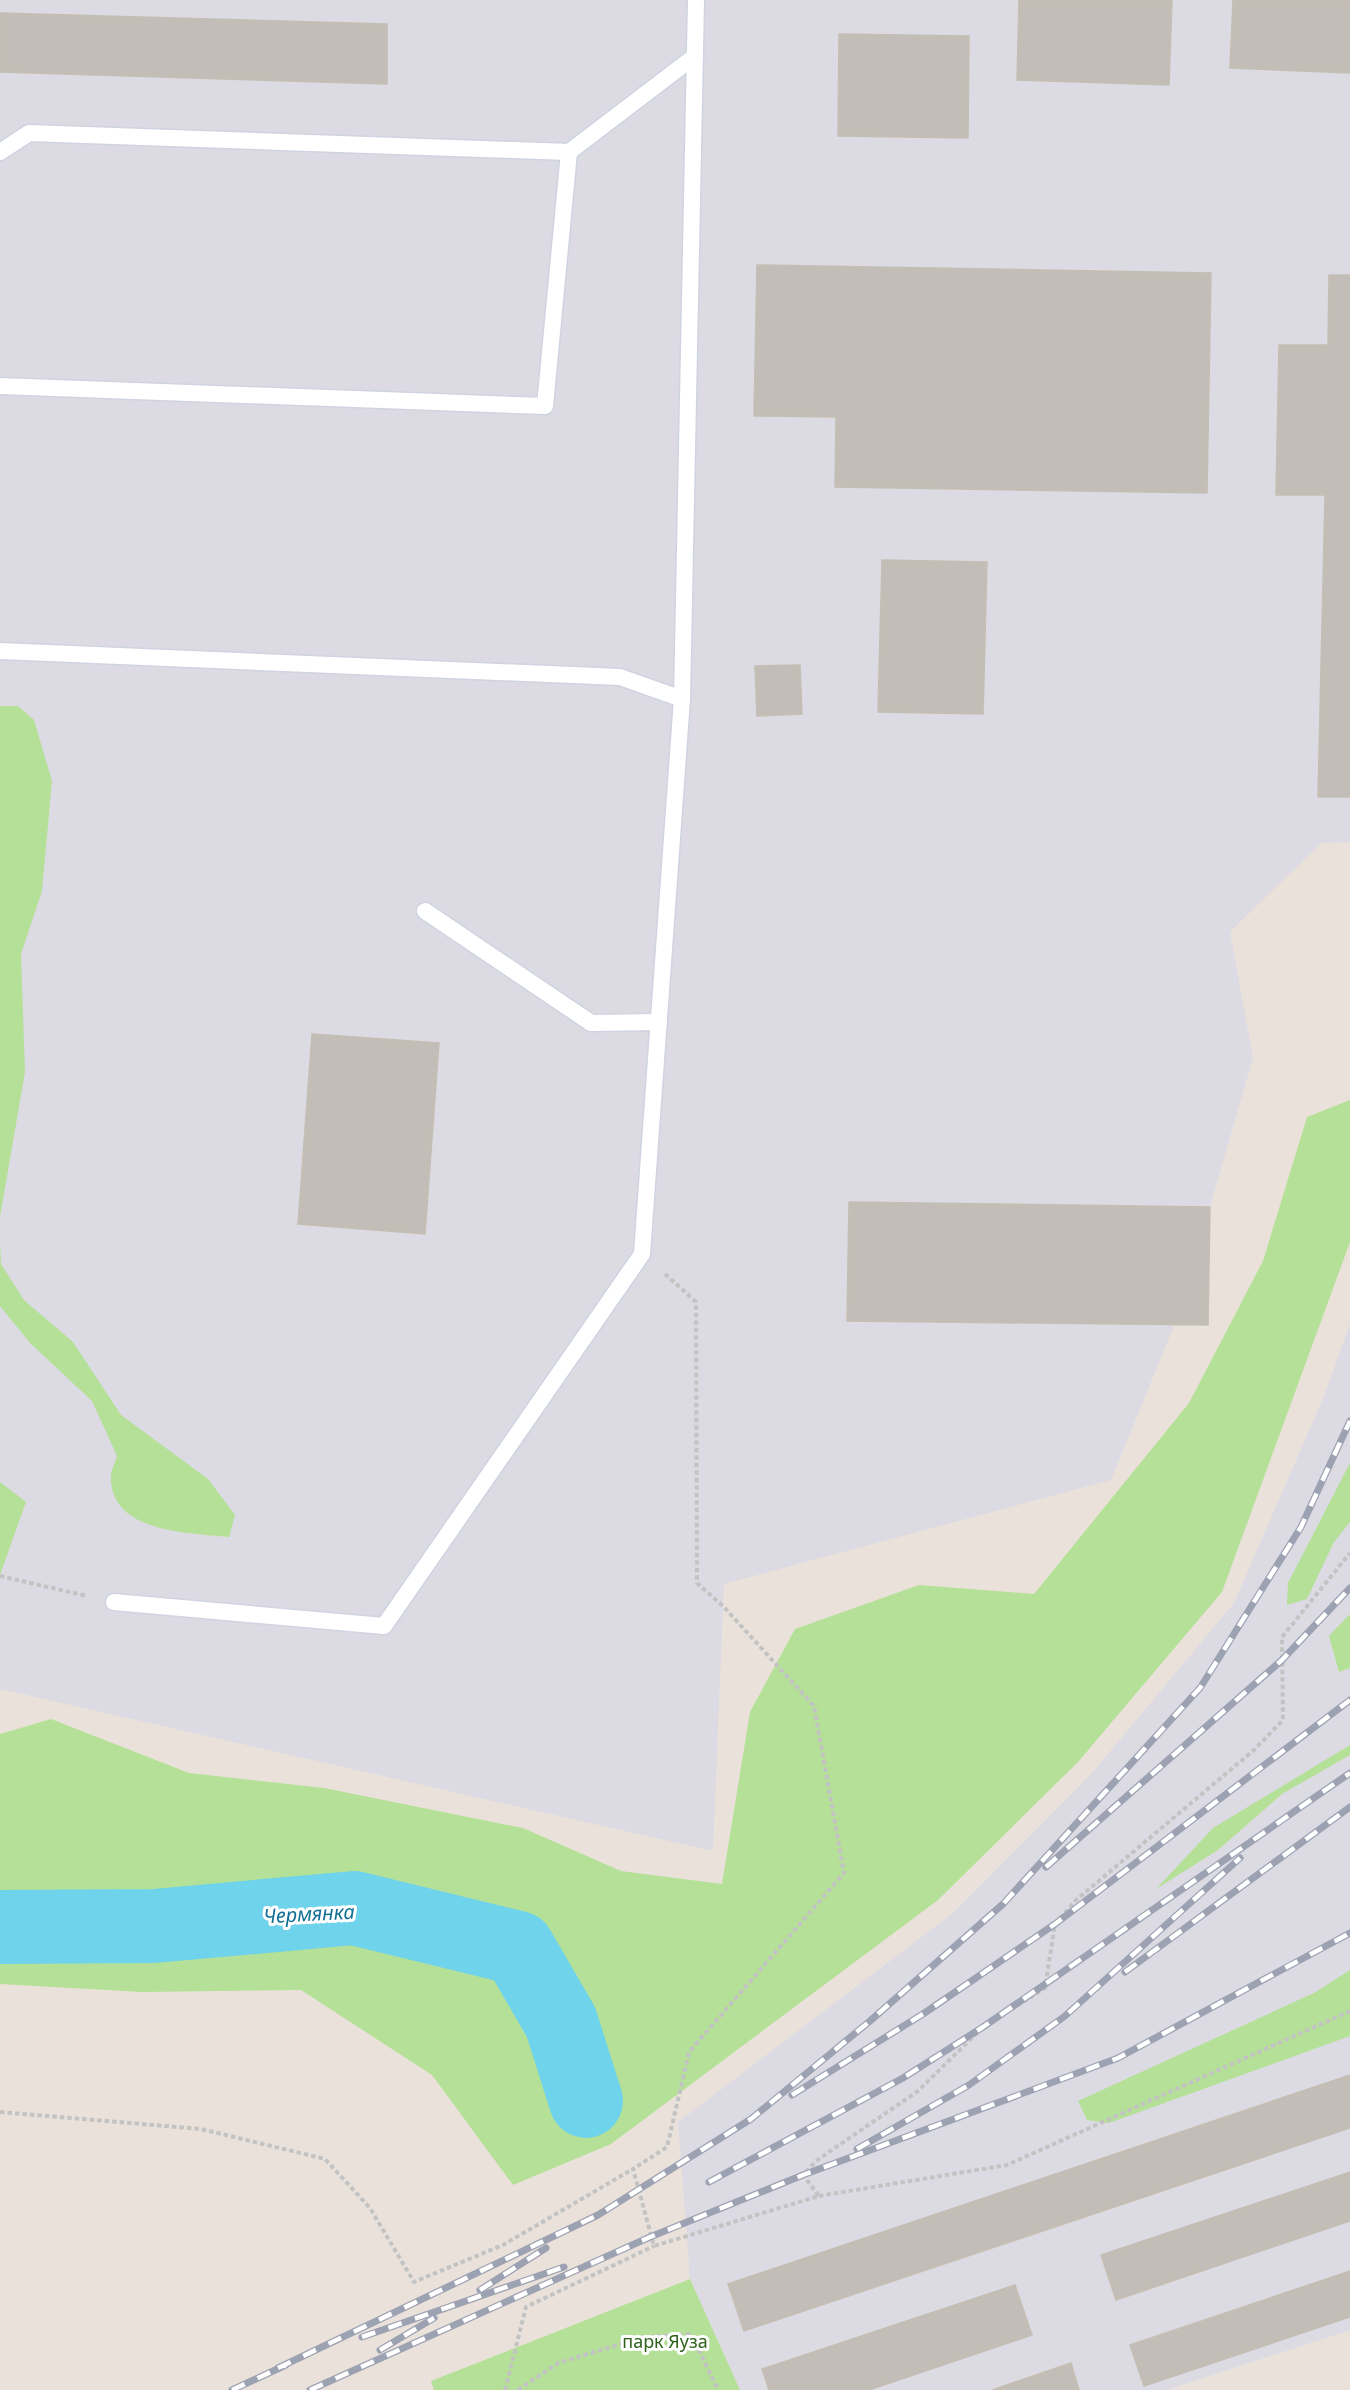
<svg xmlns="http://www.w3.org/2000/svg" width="1350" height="2390" font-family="'Noto Sans',sans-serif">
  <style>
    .industrial { fill: #dcdbe3 }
    .green { fill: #b5e097 }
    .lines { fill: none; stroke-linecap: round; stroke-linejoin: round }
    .river { stroke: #6fd3eb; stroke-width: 74 }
    .building { fill: #c2bdb6; stroke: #c5beb4; stroke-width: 1.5 }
    .lane-casing { stroke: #cfd4e1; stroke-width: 19 }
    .path { stroke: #c3c3c3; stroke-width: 4; stroke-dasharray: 4.5 3; stroke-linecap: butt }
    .lane { stroke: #fff; stroke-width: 16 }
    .rail-casing { stroke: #9da2b2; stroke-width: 7 }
    .rail { stroke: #fff; stroke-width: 4.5; stroke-dasharray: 14; stroke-linecap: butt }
    .labels { text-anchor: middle; stroke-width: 6; stroke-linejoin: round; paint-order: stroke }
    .park-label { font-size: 18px; fill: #2f621b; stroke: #fff }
    .water-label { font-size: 20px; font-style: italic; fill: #117094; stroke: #fff }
  </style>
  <rect width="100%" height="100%" fill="#eae2da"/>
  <!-- industrial -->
  <g class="industrial">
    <polygon points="0,0 1350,0 1350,842 1321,843 1230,932 1253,1058 1210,1207 1208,1325 1174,1326 1111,1480 724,1584 713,1851 0,1689"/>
    <polygon points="1350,1324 1350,2330 1167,2390 740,2390 690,2279 678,2122 953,1913 1092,1773 1234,1603 1324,1396"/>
  </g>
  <!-- green -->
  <g class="green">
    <polygon points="0,706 18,706 34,720 52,781 42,891 21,954 25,1072 0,1217"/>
    <polygon points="1350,1100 1350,1242 1222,1592 1078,1762 938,1900 611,2144 513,2185 432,2075 301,1990 142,1992 0,1984 0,1734 51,1719 189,1773 324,1788 523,1828 621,1871 722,1884 750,1712 795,1629 919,1585 1034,1594 1189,1403 1263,1261 1307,1117"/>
    <path d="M0,1241L1,1264L24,1300L73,1342L121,1415L208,1479L235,1515L229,1537C190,1533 112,1533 111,1479C110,1472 115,1463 117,1456L92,1401L30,1343L0,1306Z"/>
    <polygon points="1350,1463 1350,1522 1334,1542 1307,1599 1287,1605 1288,1583"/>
    <polygon points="0,1482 26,1502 0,1575"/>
    <polygon points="1350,1614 1350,1668 1339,1672 1329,1636"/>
    <polygon points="1350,1745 1350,1755 1282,1794 1218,1850 1156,1889 1213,1828"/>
    <polygon points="1350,1970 1350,2036 1109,2123 1087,2120 1078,2101 1316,1992"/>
    <polygon points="690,2279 740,2390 434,2390 431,2381"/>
  </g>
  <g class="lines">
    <!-- river -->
    <polyline class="river" points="0,1927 154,1926 354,1908 518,1948 561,2022 586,2101"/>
  </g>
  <!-- building -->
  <g class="building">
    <polygon points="1019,0 1172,0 1169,85 1017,80"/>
    <polygon points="1233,0 1350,0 1350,73 1230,68"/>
    <polygon points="0,13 387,24 387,84 0,72"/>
    <polygon points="839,34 969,36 968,138 838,136"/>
    <polygon points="757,265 1211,273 1207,493 835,487 836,417 754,416"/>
    <polygon points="1329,275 1350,275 1350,797 1318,797 1325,495 1276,495 1279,345 1328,345"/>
    <polygon points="882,560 987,562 983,714 878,712"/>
    <polygon points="800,665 802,714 757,716 755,666"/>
    <polygon points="312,1034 439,1043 425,1234 298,1224"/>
    <polygon points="849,1202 1210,1207 1208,1325 847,1321"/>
    <polygon points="1350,2075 1350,2128 744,2331 728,2284"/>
    <polygon points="1350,2172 1350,2221 1116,2300 1101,2255"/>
    <polygon points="1350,2271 1350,2317 1144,2386 1130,2345"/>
    <polygon points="1015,2285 1032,2335 869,2390 769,2390 762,2369"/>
    <polygon points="1071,2363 1079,2390 992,2390"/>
  </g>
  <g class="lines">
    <!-- lane casing -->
    <g class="lane-casing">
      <g id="lane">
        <polyline points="0,152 29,133 569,152 695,56"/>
        <polyline points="0,386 545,406 569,152"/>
        <polyline points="0,651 620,677 682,699"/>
        <polyline points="425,911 591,1023 659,1022"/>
        <polyline points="114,1602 384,1626 642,1254 682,699 696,0"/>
      </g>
    </g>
    <!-- path -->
    <g class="path">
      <polyline points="665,1274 696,1302 697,1583 723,1606 814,1706 844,1873 689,2052 667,2147 633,2169 654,2246 819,2196 803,2175 816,2161 918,2091 983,2027 1045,1988 1055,1924 1075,1901 1254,1750 1283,1720 1282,1637 1350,1553"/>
      <polyline points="0,1576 87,1596"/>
      <polyline points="0,2112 201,2129 325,2159 370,2208 414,2282 503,2245 633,2169"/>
      <polyline points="819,2196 1007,2165 1350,2011"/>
      <polyline points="505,2390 526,2307 654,2246"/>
      <polyline points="518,2390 558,2363 644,2337 691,2334 718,2390"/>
    </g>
    <!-- lane -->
    <use href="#lane" class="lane"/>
    <!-- rail casing -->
    <g class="rail-casing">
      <g id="rail">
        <polyline points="1046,1867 1282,1660 1350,1588"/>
        <polyline points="1125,1972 1350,1807"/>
        <polyline points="792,2095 923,2014 1055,1924 1350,1700"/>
        <polyline points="857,2149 969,2085 1065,2016 1240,1858"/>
        <polyline points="709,2182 903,2078 983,2027 1350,1773"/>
        <polyline points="480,2290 546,2248"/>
        <polyline points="362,2337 564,2267"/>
        <polyline points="380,2350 434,2318"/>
        <polyline points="278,2368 598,2215 751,2119 870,2021 1003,1904 1200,1688 1301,1527 1350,1421"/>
        <polyline points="232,2390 286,2365"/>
        <polyline points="310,2390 650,2237 803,2175 1118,2058 1350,1933"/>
      </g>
    </g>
    <!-- rail -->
    <use href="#rail" class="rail"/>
  </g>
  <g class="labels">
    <!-- park labels -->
    <g class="park-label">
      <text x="665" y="2348">парк Яуза</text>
    </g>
    <!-- water labels -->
    <g class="water-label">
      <text transform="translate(309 1914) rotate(-3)" y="7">Чермянка</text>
    </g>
  </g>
</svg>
